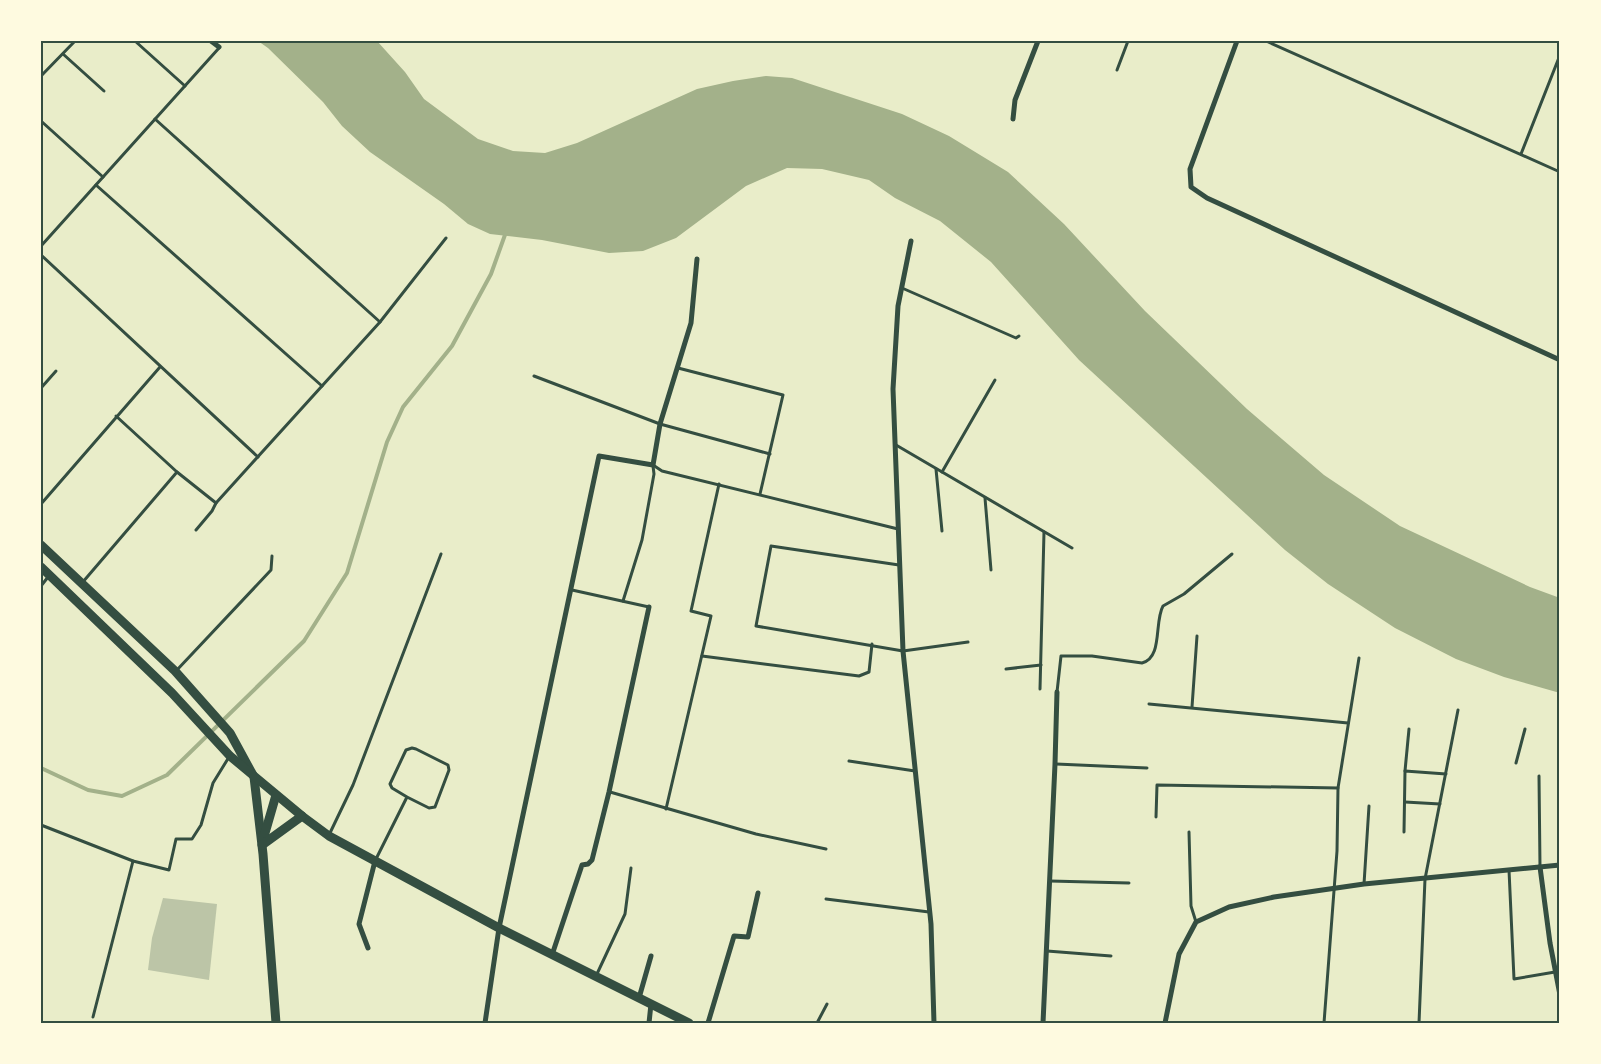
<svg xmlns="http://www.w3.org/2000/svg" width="1601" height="1064" font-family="'Nunito Sans',sans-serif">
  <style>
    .water { fill: #a3b18a }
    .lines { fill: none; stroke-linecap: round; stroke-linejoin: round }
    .stream { stroke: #a3b18a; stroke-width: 4 }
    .building { fill: #bcc5a7 }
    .service { stroke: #344e41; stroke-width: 3 }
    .minor { stroke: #344e41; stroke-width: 5 }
    .secondary { stroke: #344e41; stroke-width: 9 }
    .neatline { fill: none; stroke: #344e41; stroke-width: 2 }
  </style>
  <rect width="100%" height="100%" fill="#e9edc9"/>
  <!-- water -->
  <polygon class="water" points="258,41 377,41 405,72 424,99 478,139 513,151 545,153 577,143 697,89 733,81 766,76 792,78 902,114 949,136 1008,172 1064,224 1145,311 1247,409 1324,475 1400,526 1530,587 1560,598 1560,693 1504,677 1456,659 1395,628 1328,584 1285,550 1079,360 991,262 940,221 895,198 869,180 822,169 787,168 746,186 676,238 643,251 609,253 542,240 490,234 468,224 444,204 370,152 342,126 323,102 268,48"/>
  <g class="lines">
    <!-- stream -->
    <polyline class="stream" points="41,768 88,790 122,796 167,775 304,641 347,573 387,442 403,407 452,346 491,274 506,232"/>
  </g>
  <!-- building -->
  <polygon class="building" points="163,898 217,904 209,980 148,970 152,938"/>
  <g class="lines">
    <!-- service -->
    <g class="service">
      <polyline points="135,41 185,86"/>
      <polyline points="1266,41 1560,172"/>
      <polyline points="63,54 104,91"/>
      <polyline points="1117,70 1128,41"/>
      <polyline points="41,76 75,41"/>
      <polyline points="155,119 380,322"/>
      <polyline points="41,121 103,177"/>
      <polyline points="1521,154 1560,55"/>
      <polyline points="96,185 322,386"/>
      <polyline points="41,246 219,48"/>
      <polyline points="41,255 258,457"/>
      <polyline points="902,288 1016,338 1019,336"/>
      <polyline points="678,368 783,395 760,494"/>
      <polyline points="534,376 660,424 770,454"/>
      <polyline points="41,388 56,371"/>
      <polyline points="116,416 177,472"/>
      <polyline points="896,445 1072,548"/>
      <polyline points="653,465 662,471 898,529"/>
      <polyline points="936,469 942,531"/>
      <polyline points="942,472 995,380"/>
      <polyline points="985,498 991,570"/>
      <polyline points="41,504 160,367"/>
      <polyline points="196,530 212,511 216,503"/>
      <polyline points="899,565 771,546 756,626 903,651 968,642"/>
      <polyline points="82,583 177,472 216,503 380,322 446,238"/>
      <polyline points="41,586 48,577"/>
      <polyline points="572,590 649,607"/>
      <polyline points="623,601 642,540 654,474 653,466"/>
      <polyline points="702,656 859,676 869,672 872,644"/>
      <polyline points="1006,669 1041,665"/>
      <polyline points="176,671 271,570 272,556"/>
      <polyline points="1040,689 1044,532"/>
      <path d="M1057,692L1061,656H1092L1142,663C1163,658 1154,622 1163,606L1184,594L1232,554"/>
      <polyline points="1149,704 1348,723"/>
      <polyline points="1192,707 1197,636"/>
      <polyline points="849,761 915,771"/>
      <polyline points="1516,763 1525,729"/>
      <polyline points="1056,764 1147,768"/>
      <polyline points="1405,771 1409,729"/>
      <polyline points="1539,776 1540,867"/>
      <polyline points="610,792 756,834 826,849"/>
      <polyline points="1405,802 1440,804"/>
      <polyline points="666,809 711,616 691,611 719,484"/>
      <polyline points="1156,817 1157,785 1338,788"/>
      <polyline points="41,825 133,861 169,870 176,839 192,839 201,825 213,783 229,757"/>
      <polyline points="1189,832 1191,906 1196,922"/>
      <polyline points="1404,832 1405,771 1446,774"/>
      <polyline points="329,835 353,785 441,554"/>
      <polyline points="376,859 407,797 429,808 435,807 449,770 448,765 416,749 412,748 406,750 390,784 392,788 407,797"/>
      <polyline points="1509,870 1514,979 1555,972"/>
      <polyline points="1050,881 1129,883"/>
      <polyline points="1364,884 1369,806"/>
      <polyline points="826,899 929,912"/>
      <polyline points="1047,951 1111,956"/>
      <polyline points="596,976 625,914 631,868"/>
      <polyline points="93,1017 133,861"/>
      <polyline points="817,1023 827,1004"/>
      <polyline points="1324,1023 1337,851 1338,788 1359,658"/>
      <polyline points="1419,1023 1425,879 1458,710"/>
    </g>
    <!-- minor -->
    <g class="minor">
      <polyline points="211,41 219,47"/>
      <polyline points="1237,41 1190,169 1191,187 1207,198 1560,360"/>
      <polyline points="1013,119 1015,100 1038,41"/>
      <polyline points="911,241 898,306 893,389 903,651 931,924 934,1023"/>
      <polyline points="1540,867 1550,943 1560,995"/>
      <polyline points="368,948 359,924 375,861"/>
      <polyline points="552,955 582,865 588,864 592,860 609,792 649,607"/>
      <polyline points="639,998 651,956"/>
      <polyline points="485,1023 499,928 599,456 653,465 660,424 691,323 697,259"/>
      <polyline points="649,1023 651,1004"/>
      <polyline points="708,1023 734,936 748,937 758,893"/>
      <polyline points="1043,1023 1055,764 1057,692"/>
      <polyline points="1165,1023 1179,954 1196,922 1229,907 1274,897 1364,884 1560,865"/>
    </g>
    <!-- secondary -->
    <g class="secondary">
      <polyline points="41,545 175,671 230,733 254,777 263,854 276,1023"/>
      <polyline points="41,567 172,693 230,756 302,816 329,836 499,928 689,1023"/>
      <polyline points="263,840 276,795"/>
      <polyline points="262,845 302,816"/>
    </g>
  </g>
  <!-- border -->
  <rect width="1601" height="1064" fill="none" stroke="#fefae0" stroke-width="85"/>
  <rect x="42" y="42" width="1516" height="980" class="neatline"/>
</svg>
